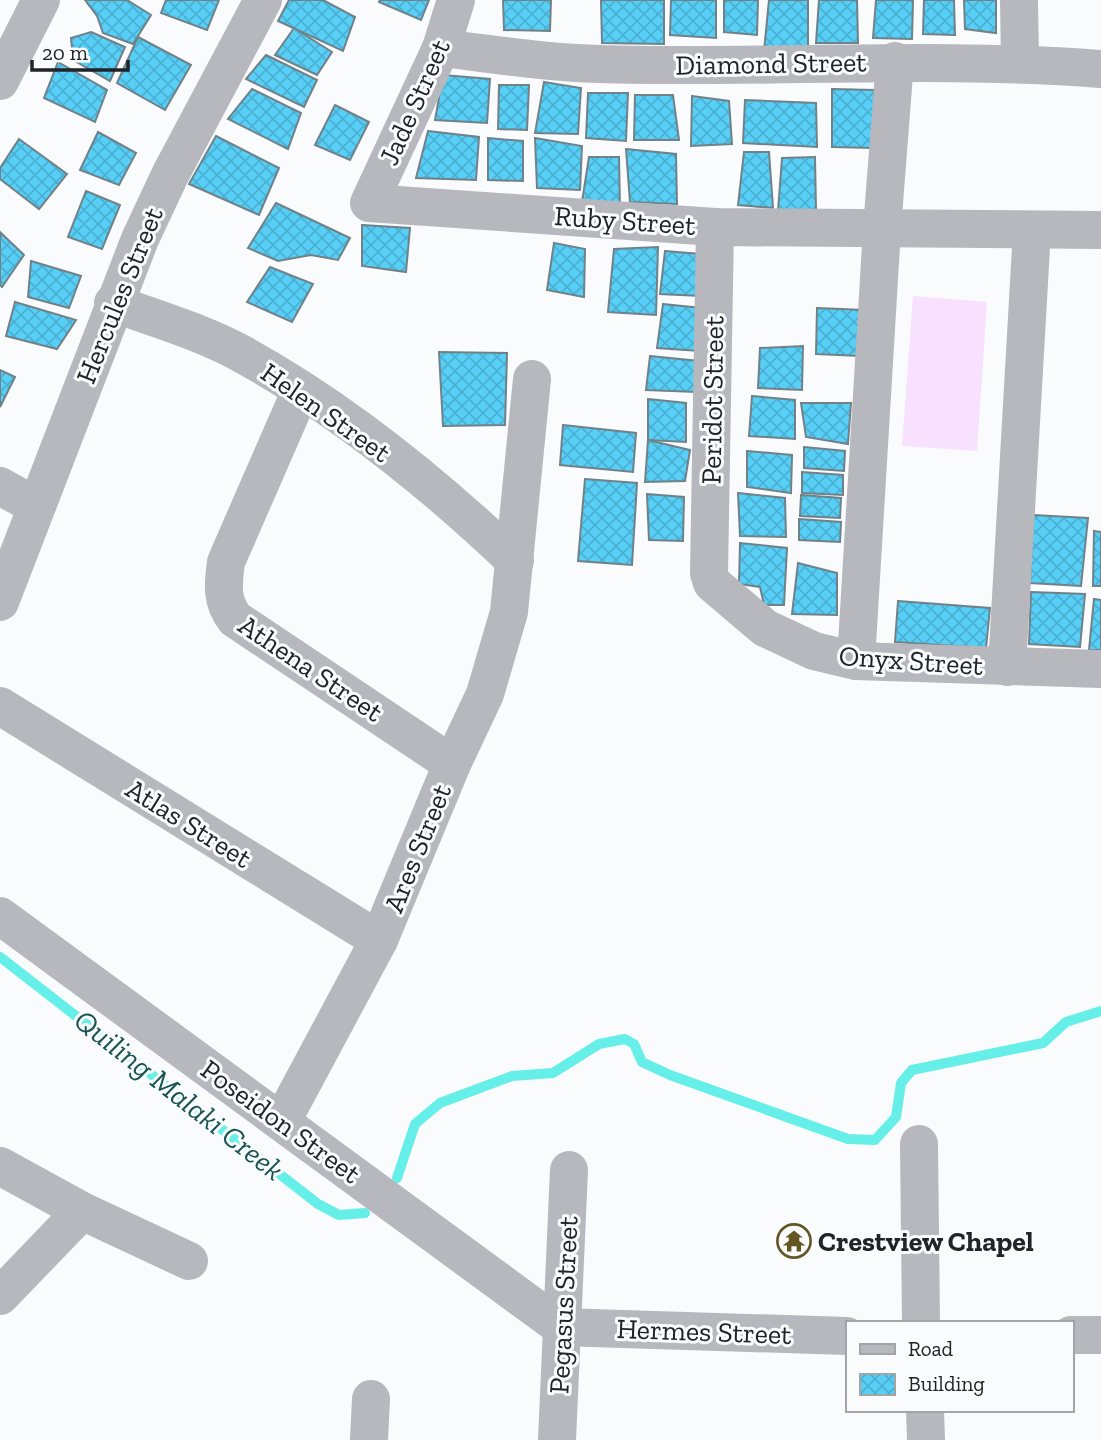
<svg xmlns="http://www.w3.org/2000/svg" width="1101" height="1440" font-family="'Zilla Slab',serif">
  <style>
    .garden { fill: #f8e1fe }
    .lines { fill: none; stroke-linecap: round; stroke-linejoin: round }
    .stream { stroke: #66efe9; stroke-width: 10 }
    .building { fill: url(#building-cross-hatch); stroke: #708187; stroke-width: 2 }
    .minor { stroke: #b7b7be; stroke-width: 38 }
    .labels { text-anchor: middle; stroke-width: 6; stroke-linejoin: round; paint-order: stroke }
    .street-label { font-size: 28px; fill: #202328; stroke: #f9fbfd }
    .poi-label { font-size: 28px; font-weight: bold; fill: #202328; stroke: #f9fbfd; text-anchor: start }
    .water-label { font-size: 30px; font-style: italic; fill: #1a5553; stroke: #f9fbfd }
  </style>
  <defs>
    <pattern id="building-cross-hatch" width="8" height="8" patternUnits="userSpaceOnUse" patternTransform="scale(1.75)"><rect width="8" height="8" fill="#57cff6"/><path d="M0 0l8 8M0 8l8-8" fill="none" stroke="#4bb1d3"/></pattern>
  </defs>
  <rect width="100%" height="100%" fill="#f9fbfd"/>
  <!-- garden -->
  <polygon class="garden" points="913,296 987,302 977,451 902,446"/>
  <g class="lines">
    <!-- stream -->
    <g class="stream">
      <polyline points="0,957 318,1204 339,1215 365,1213"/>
      <polyline points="397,1178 415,1124 440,1103 512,1076 553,1073 599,1044 625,1039 634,1044 642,1062 670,1075 848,1139 875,1140 896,1117 901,1083 912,1070 1043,1043 1066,1022 1101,1011"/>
    </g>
  </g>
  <!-- building -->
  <g class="building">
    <polygon points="85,0 127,0 151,15 133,44 103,33 97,16"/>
    <polygon points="166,0 219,0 207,30 161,13"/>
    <polygon points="289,0 323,0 355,17 343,51 278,21"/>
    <polygon points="380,0 429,0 421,20 379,2"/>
    <polygon points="503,0 551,0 550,31 504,30"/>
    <polygon points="601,0 664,0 664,44 602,43"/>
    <polygon points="671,0 716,0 716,38 670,35"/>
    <polygon points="724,0 758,0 757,35 724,32"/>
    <polygon points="769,0 808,0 808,50 764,51"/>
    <polygon points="819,0 857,0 858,43 816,43"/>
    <polygon points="876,0 913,0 912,39 873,38"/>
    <polygon points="924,0 954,0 955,35 923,34"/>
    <polygon points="964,0 996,0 996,33 965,29"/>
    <polygon points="294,28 332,52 317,75 275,55"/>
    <polygon points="91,32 125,47 110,81 73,60 71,38"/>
    <polygon points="138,37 191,65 165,110 117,83"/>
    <polygon points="266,55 317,80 304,107 246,79"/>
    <polygon points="58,62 107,90 95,122 44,98"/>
    <polygon points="443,75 490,79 487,123 435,120"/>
    <polygon points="544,82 581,88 578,134 535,133"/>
    <polygon points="499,85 529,85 527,130 498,129"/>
    <polygon points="252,89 301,113 288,149 228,119"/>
    <polygon points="832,89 874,90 874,148 832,147"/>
    <polygon points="588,93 628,93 626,141 586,138"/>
    <polygon points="635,95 673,95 679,140 634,140"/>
    <polygon points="692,96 729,101 732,144 691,146"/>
    <polygon points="745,100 816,103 817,147 743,143"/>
    <polygon points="335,105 369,122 350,160 315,145"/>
    <polygon points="428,131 479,137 476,180 416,178"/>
    <polygon points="98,132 136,153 119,185 80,170"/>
    <polygon points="216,136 279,168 259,215 189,184"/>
    <polygon points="488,138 523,141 523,181 488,180"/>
    <polygon points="535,138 582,146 580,190 537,188"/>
    <polygon points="19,139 67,174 39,209 0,179 0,168"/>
    <polygon points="626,149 676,154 677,204 630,202"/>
    <polygon points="744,152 769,152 773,208 738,205"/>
    <polygon points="589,157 619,157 620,209 581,208"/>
    <polygon points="815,157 816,210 778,211 782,158"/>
    <polygon points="86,191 120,205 102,249 68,237"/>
    <polygon points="276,203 350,238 338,260 311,255 278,261 248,248"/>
    <polygon points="362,225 410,228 406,272 362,266"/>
    <polygon points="0,232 24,255 2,287 0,285"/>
    <polygon points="554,243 585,249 584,297 547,290"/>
    <polygon points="658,247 656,315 608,312 614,249"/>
    <polygon points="665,251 700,254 700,296 660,294"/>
    <polygon points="31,261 81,276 69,308 28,297"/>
    <polygon points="270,267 313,284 292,322 247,302"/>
    <polygon points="15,302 76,320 57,349 6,336"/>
    <polygon points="663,304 701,308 699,351 657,348"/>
    <polygon points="817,308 864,310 860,356 816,354"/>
    <polygon points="803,346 802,390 758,388 760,348"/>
    <polygon points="439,352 507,353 505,425 443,426"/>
    <polygon points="650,356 699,361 696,392 646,390"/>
    <polygon points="0,370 15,377 0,407"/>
    <polygon points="752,396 795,400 795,439 749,436"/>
    <polygon points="648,399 686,403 686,442 648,440"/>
    <polygon points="801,403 851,403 848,444 806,437"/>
    <polygon points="563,425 636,433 633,472 560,465"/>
    <polygon points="648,440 690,450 685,481 645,482"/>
    <polygon points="804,447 845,451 844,471 804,468"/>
    <polygon points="747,451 792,455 791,493 747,487"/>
    <polygon points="802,472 843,475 843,495 802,493"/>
    <polygon points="585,479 637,483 632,565 578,561"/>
    <polygon points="738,493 785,498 786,537 740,536"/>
    <polygon points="647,494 684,497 683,541 649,540"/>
    <polygon points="801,495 841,498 840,518 800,516"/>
    <polygon points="1033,515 1088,518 1081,586 1030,583"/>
    <polygon points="799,519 841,522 840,542 799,540"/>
    <polygon points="1094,531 1101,532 1101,586 1093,586"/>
    <polygon points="740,543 787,548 784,605 764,605 760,587 739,584"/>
    <polygon points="798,563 837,573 837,615 792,614"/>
    <polygon points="1031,592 1085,594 1080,647 1029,644"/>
    <polygon points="1094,599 1101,600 1101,650 1089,650"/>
    <polygon points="898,601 990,608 986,648 895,642"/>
  </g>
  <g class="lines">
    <!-- minor -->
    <g class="minor">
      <polyline points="456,0 441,48 369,203 715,227 1101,230"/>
      <polyline points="1019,0 1020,62"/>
      <path d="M441,48C493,54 547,63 600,64C767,69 934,56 1101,69"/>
      <polyline points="0,81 41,0"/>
      <polyline points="715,227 709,573 712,583 765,628 814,651 856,661 1101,669"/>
      <path d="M113,303C156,319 202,332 242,354C342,409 433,483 515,561"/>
      <path d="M301,390L226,562C223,584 221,601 235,619L452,764"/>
      <polyline points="0,486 36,506"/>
      <polyline points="0,602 140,239 170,175 263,0"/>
      <polyline points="856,661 882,229 895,61"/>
      <polyline points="1007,667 1032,230"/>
      <polyline points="0,706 379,940"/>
      <polyline points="0,916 561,1327"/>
      <polyline points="282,1121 379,940 452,764 485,694 509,612 532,379"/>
      <polyline points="919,1144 921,1323"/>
      <polyline points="0,1166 82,1211 189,1261"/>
      <polyline points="0,1296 82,1211"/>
      <polyline points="561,1327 847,1336"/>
      <polyline points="1071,1335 1101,1335"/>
      <polyline points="925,1410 926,1440"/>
      <polyline points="369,1440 371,1399"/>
      <polyline points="557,1440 569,1170"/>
    </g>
  </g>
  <!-- icons -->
  <defs>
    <g id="temple-ring" transform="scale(1.75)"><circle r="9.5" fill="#f9fbfd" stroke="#635623" stroke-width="1.5"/><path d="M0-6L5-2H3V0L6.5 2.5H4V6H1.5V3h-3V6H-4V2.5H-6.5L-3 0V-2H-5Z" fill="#635623"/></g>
  </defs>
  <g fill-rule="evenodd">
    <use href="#temple-ring" x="794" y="1241"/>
  </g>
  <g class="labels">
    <!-- street labels -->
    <g class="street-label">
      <text transform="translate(771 63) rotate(-1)" y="10">Diamond Street</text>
      <text transform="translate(414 102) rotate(-66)" y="10">Jade Street</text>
      <text transform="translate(625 220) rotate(4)" y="10">Ruby Street</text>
      <text transform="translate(119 295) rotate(-68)" y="10">Hercules Street</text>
      <text transform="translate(712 400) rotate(-89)" y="10">Peridot Street</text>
      <text transform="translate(326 412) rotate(35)" y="10">Helen Street</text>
      <text transform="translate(911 660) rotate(4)" y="10">Onyx Street</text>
      <text transform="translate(311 668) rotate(34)" y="10">Athena Street</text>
      <text transform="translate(189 823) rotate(32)" y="10">Atlas Street</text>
      <text transform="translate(417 848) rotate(-68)" y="10">Ares Street</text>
      <text transform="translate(281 1121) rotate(36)" y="10">Poseidon Street</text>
      <text transform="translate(563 1305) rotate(-87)" y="10">Pegasus Street</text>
      <text transform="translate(704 1331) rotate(2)" y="10">Hermes Street</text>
    </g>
    <!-- poi labels -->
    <g class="poi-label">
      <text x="818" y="1251">Crestview Chapel</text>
    </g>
    <!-- water labels -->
    <g class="water-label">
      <text transform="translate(179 1095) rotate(38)" y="10">Quiling Malaki Creek</text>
    </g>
  </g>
  <!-- legend -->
  <rect x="846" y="1321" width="228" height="91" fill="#f9fbfd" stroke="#a2a5a8" stroke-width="2"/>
  <rect x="860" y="1344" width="35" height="10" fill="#b7b7be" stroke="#a2a5a8" stroke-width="2"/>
  <text x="908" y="1356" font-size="21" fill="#202328">Road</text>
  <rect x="860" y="1374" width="35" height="21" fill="url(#building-cross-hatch)" stroke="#a2a5a8" stroke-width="2"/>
  <text x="908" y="1391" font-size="21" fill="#202328">Building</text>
  <!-- scale -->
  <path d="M32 60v10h96v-10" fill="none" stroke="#202328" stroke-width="3.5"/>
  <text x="42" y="60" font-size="21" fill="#202328" stroke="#f9fbfd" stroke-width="5" paint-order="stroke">20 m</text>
</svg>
